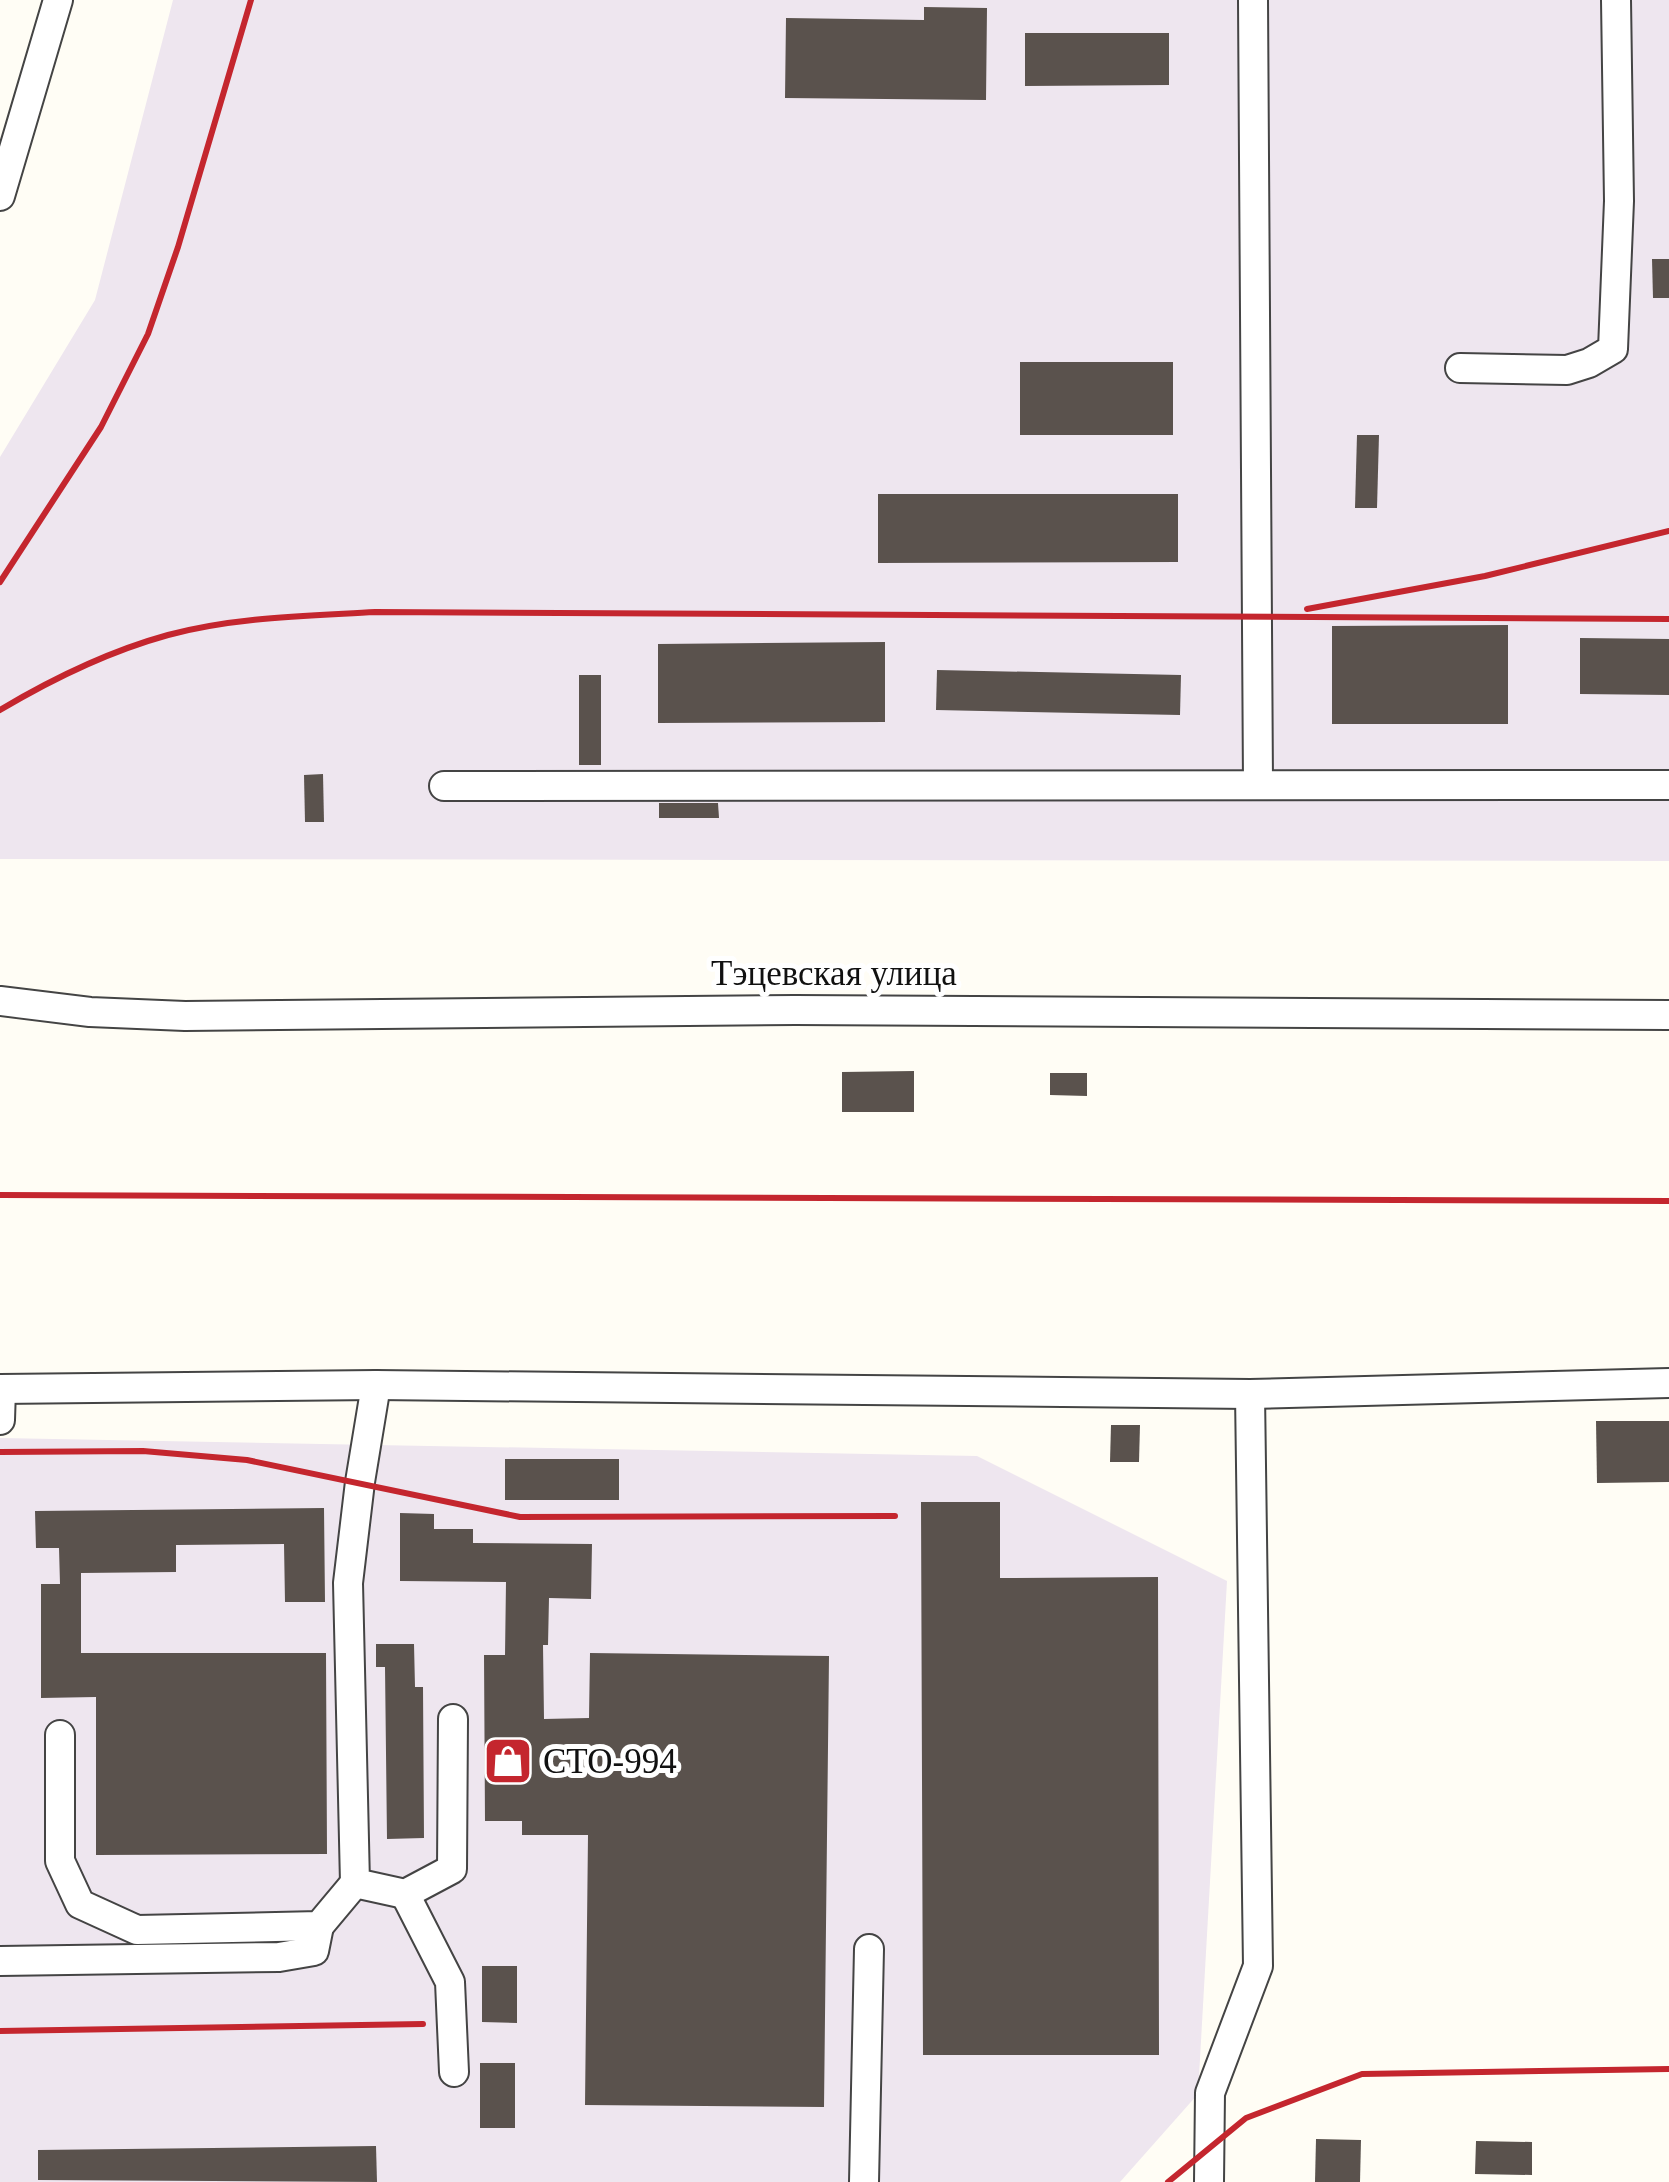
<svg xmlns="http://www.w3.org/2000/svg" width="1669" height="2182" font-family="Georgia,serif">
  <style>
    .industrial { fill: #eee6ef }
    .building { fill: #5a524d }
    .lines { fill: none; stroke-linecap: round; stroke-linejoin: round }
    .minor-casing { stroke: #444; stroke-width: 32 }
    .minor { stroke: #fff; stroke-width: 28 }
    .rail { stroke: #c4262e; stroke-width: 6 }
    .labels { text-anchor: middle; stroke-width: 10; stroke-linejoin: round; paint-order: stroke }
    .street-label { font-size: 35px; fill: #111; stroke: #fff }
    .poi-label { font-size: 35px; fill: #111; stroke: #fff; text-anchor: start }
  </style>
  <rect width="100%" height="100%" fill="#fffdf5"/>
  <!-- industrial -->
  <g class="industrial">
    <polygon points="173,0 1669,0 1669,861 0,859 0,457 95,300"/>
    <polygon points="0,1438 977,1456 1227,1581 1198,2094 1120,2182 0,2182"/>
  </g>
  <!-- building -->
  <g class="building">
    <polygon points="924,7 987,8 986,100 785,98 786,18 924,20"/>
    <polygon points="1025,33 1169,33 1169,85 1025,86"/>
    <polygon points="1652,259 1669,259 1669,298 1653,298"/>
    <rect x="1020" y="362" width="153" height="73"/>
    <polygon points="1357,435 1379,435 1377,508 1355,508"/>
    <polygon points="878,494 1178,494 1178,562 878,563"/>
    <polygon points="1508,625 1508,724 1332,724 1332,626"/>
    <polygon points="1580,638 1669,639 1669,695 1580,694"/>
    <polygon points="885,642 885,722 658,723 658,644"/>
    <polygon points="937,670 1181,675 1180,715 936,710"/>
    <rect x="579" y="675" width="22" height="90"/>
    <polygon points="323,774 324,822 305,822 304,775"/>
    <polygon points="659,803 718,803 719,818 659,818"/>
    <polygon points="914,1071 914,1112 842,1112 842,1072"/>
    <polygon points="1050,1073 1087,1073 1087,1096 1050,1095"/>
    <polygon points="1596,1421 1669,1421 1669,1482 1597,1483"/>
    <polygon points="1111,1425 1140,1425 1139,1462 1110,1462"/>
    <rect x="505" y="1459" width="114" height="41"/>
    <polygon points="921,1502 1000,1502 1000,1578 1158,1577 1159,2055 923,2055"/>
    <polygon points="324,1508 325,1602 285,1602 284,1544 176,1545 176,1572 81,1573 81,1653 326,1653 327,1854 96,1855 96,1697 41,1698 41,1584 60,1584 59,1548 36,1548 35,1511"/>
    <polygon points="400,1513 434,1514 434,1529 473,1529 473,1543 592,1544 591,1599 549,1598 548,1645 543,1645 544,1719 589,1718 590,1653 829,1656 824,2107 585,2105 588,1835 522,1835 522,1821 485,1821 484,1655 505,1655 506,1582 400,1581"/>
    <polygon points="376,1644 414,1644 415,1687 423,1687 424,1838 387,1839 385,1667 376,1667"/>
    <polygon points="482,1966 517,1966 517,2023 482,2022"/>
    <rect x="480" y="2063" width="35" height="65"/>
    <polygon points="1316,2139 1361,2140 1360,2182 1315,2182"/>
    <polygon points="1476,2141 1532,2142 1532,2175 1475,2174"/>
    <polygon points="376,2146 377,2182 38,2180 38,2150"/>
  </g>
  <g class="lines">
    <!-- minor casing -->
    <g class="minor-casing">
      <g id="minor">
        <polyline points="1253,0 1258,783"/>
        <polyline points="0,196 58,0"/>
        <polyline points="1460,368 1567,370 1589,363 1613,349 1619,201 1616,0"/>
        <polyline points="444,786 1669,785"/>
        <polyline points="0,1001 90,1012 185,1016 795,1010 1669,1015"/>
        <polyline points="376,1385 360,1482 348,1583 355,1883 405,1894 452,1869 453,1719"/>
        <polyline points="0,1389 376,1385 1250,1394 1669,1383"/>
        <polyline points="0,1420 1,1389"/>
        <polyline points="60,1735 60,1861 80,1904 137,1930 319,1926 355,1883"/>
        <polyline points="405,1894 450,1982 454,2072"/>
        <polyline points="0,1961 279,1957 314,1951 319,1926"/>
        <polyline points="864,2182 869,1949"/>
        <polyline points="1209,2182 1210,2093 1258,1966 1250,1394"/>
      </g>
    </g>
    <!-- minor -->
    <use href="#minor" class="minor"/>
    <!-- rail -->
    <g class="rail">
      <polyline points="0,582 101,427 148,334 178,247 251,0"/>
      <polyline points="1307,609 1485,576 1669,531"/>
      <path d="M0,710C52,679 110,651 168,635C235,617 306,616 375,612L1669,619"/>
      <polyline points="0,1195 1669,1201"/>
      <polyline points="0,1452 143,1451 247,1460 520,1517 895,1516"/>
      <polyline points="0,2031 423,2024"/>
      <polyline points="1168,2182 1246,2118 1362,2074 1669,2069"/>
    </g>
  </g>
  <!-- icons -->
  <defs>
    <g id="shop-square" transform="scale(2.5)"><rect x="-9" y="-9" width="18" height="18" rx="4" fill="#c4262e" stroke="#fff"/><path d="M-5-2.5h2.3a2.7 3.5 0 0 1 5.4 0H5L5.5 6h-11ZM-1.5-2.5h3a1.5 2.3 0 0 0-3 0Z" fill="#fff"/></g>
  </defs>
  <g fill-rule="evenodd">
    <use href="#shop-square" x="508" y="1761"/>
  </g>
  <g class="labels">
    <!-- street labels -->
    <g class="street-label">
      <text x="834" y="985">Тэцевская улица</text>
    </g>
    <!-- poi labels -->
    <g class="poi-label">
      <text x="543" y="1773">СТО-994</text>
    </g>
  </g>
</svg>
